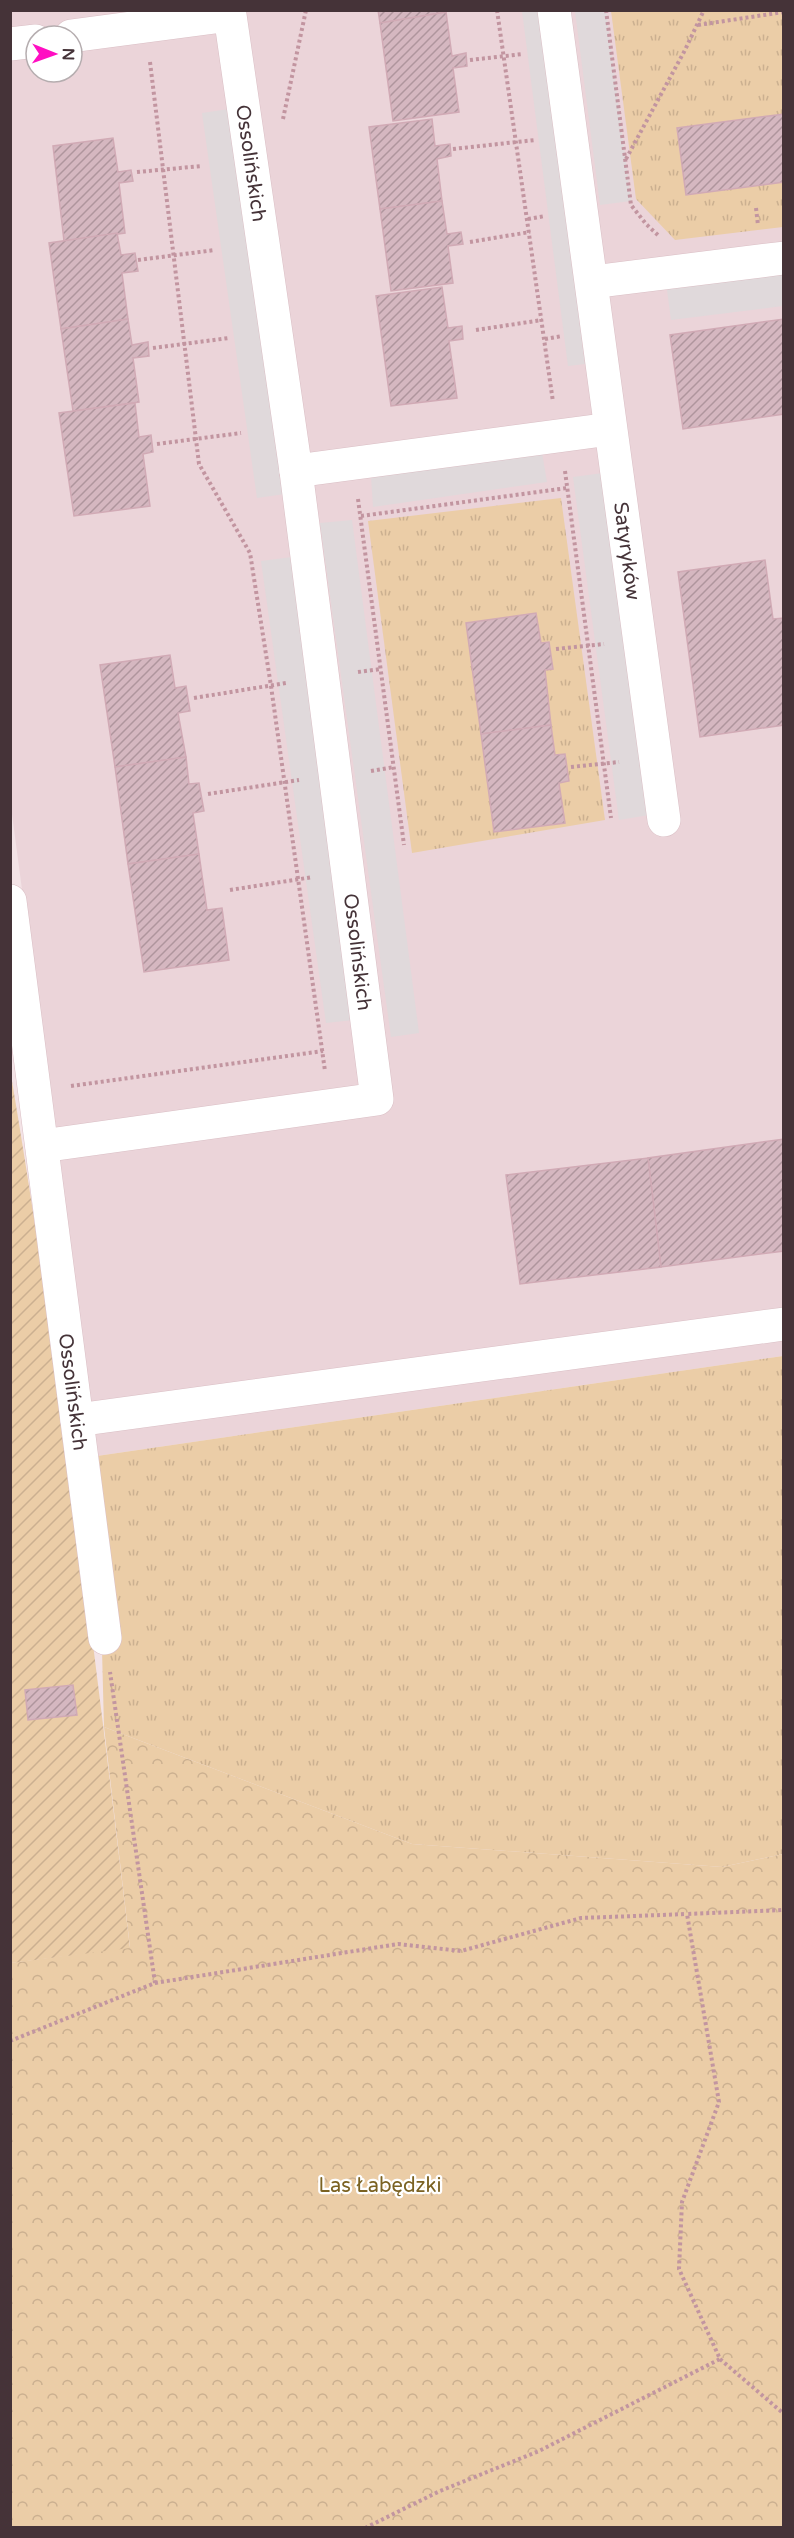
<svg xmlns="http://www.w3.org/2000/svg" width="794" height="2538" font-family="'Varela Round',sans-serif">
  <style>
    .residential { fill: #ebd4d9; fill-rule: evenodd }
    .grass { fill: url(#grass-tufts) }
    .forest { fill: url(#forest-crowns) }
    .park { fill: #ebcda7 }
    .garden { fill: url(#garden-furrows) }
    .parking { fill: #e0d9db }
    .building { fill: url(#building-hatch); stroke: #d1aab5; stroke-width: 1.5 }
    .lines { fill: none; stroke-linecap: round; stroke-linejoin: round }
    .minor-casing { stroke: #dabfc5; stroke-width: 34 }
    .path { stroke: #c295a0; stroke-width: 4; stroke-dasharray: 3 3; stroke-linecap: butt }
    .minor { stroke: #fff; stroke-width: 33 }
    .labels { text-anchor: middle; stroke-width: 4.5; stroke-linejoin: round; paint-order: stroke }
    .street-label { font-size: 20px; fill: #453338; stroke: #fff }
    .park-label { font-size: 20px; fill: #7b6222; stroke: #fff }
  </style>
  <defs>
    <pattern id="grass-tufts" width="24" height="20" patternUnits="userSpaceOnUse" patternTransform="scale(1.5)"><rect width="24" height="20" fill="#ebcda7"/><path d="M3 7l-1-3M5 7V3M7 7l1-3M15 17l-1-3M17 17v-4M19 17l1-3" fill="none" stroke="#cbb090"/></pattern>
    <pattern id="forest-crowns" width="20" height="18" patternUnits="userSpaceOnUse" patternTransform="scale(1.5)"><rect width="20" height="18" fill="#ebcda7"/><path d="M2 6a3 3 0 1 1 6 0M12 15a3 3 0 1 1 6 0" fill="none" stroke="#cbb090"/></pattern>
    <pattern id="garden-furrows" width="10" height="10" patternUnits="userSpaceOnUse" patternTransform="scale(1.5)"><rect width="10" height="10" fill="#ebcda7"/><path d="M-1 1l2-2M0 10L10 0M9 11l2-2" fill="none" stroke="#cbb090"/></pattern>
    <pattern id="building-hatch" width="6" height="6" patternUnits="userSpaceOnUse" patternTransform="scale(1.5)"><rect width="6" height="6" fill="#d5b7c0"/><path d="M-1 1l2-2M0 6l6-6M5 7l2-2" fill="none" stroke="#af959d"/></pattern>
  </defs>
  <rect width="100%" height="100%" fill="#f3e3e6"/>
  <!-- residential -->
  <path class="residential" d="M10,11H783V1356L97,1456L10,799ZM36,36H72V72H36Z"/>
  <!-- grass -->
  <g class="grass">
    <polygon points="611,11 783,11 783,227 675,240 636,199"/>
    <polygon points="561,498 605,820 412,853 368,521"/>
    <polygon points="783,1356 783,1854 722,1867 412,1844 104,1727 97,1456"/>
  </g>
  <!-- forest -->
  <polygon class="forest" points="104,1727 412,1844 722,1867 783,1854 783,2527 11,2527 10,1963 130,1947"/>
  <!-- park -->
  <polygon class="park" points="703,11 703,10 778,11 704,19"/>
  <!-- garden -->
  <path class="garden" d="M10,1069C59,1360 95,1654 130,1948L11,1963Z"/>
  <!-- parking -->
  <g class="parking">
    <polygon points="522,11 539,11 585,364 568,366"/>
    <polygon points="575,11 606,11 631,201 600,205"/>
    <polygon points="229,109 285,494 257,498 202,113"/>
    <polygon points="783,268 783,306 671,320 666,282"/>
    <polygon points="542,453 547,482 373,507 371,476"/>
    <polygon points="603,473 649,815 619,820 573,477"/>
    <polygon points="352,520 419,1033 391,1037 320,523"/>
    <polygon points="292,557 354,1020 326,1023 261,561"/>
  </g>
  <!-- building -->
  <g class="building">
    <polygon points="378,10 445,10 446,12 380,23"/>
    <polygon points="446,12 452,56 466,53 467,66 453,68 459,112 393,121 380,23"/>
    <polygon points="784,114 784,182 686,195 677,128"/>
    <polygon points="432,119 435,146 450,144 451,156 437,159 442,201 380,209 369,127"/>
    <polygon points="113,138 118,172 131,170 133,181 119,183 125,233 64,241 53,146"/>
    <polygon points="442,201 447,234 461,232 463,244 448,246 453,283 391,291 380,209"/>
    <polygon points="117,233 121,255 135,253 138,271 122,273 128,319 61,329 49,243"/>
    <polygon points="442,287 448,328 462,326 463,339 449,341 457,398 391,406 376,296"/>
    <polygon points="128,319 132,345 148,342 149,356 133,358 139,402 73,411 61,329"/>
    <polygon points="784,319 784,414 683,429 670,335"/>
    <polygon points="135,403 139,437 151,435 153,452 143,454 150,506 74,516 59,413"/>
    <polygon points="765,560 773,619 784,618 784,725 700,737 678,572"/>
    <polygon points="536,613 541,643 549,642 553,669 545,670 551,725 481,734 466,623"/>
    <polygon points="170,655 175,688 186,686 190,711 178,713 186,757 115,767 100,665"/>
    <polygon points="551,725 555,755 565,754 569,781 559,783 565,823 494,832 481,734"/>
    <polygon points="186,757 189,784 199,783 204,811 193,813 199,854 128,864 115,767"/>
    <polygon points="199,854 207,910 222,908 229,960 144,972 128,864"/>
    <polygon points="784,1139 784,1251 661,1267 648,1158"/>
    <polygon points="648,1158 661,1267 520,1284 506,1175"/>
    <polygon points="73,1685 77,1715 28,1720 25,1690"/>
  </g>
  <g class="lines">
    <!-- minor casing -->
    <g class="minor-casing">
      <g id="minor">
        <path id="s1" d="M554,10L664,820"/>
        <path id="s2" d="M71,36L230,15L296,471L610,429"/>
        <polyline points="10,44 36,41"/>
        <polyline points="592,282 784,258"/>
        <path id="s3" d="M10,901L105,1638"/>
        <polyline points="42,1146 377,1099 296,471"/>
        <polyline points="77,1420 784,1324"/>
      </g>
    </g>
    <!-- path -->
    <g class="path">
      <polyline points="497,10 553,402"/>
      <polyline points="606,10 631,205 646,224 660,237"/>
      <polyline points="698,25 784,12"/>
      <polyline points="470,60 523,54"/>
      <polyline points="150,62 199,464 250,553 271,686 325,1071"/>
      <polyline points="283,119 306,10"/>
      <polyline points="453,149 535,140"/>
      <polyline points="626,159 685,50 704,10"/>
      <polyline points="137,172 202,166"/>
      <polyline points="756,208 758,225"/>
      <polyline points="528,219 545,216"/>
      <polyline points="470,242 530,232"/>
      <polyline points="138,260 215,250"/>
      <polyline points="476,330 542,320"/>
      <polyline points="545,339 562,336"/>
      <polyline points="153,348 229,338"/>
      <polyline points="157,444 241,433"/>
      <polyline points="565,471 611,818"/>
      <polyline points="358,499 404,845"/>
      <polyline points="361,516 567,488"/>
      <polyline points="556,649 604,644"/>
      <polyline points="358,672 381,669"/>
      <polyline points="194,698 286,683"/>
      <polyline points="571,767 619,762"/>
      <polyline points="371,771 394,767"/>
      <polyline points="208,794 299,780"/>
      <polyline points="230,890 313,877"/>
      <polyline points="71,1086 323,1051"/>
      <polyline points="155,1983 398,1944 461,1951 581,1918 687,1914"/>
      <polyline points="10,2041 155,1983 110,1672"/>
      <polyline points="720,2359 784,2414"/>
      <polyline points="365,2528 440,2491 539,2451 720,2359 679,2269 682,2202 719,2102 687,1914 784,1910"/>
    </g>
    <!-- minor -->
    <use href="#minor" class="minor"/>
  </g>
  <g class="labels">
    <!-- street labels -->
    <g class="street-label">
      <text dy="7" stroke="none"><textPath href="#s2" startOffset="310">Ossolińskich</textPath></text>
      <text dy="7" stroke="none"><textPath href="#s1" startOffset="546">Satyryków</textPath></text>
      <text transform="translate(358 952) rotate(83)" y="7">Ossolińskich</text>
      <text dy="7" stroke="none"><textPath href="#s3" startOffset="495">Ossolińskich</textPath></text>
    </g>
    <!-- park labels -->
    <g class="park-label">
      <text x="380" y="2192">Las Łabędzki</text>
    </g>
  </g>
  <!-- border -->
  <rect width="794" height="2538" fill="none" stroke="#453338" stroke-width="24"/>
  <!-- north arrow -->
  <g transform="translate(54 54) rotate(91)"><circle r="28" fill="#ffffff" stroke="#b5adaf" stroke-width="1.5"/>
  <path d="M0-4.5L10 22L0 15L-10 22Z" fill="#ff0ec2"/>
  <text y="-9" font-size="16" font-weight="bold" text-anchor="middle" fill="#453338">N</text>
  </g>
</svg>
